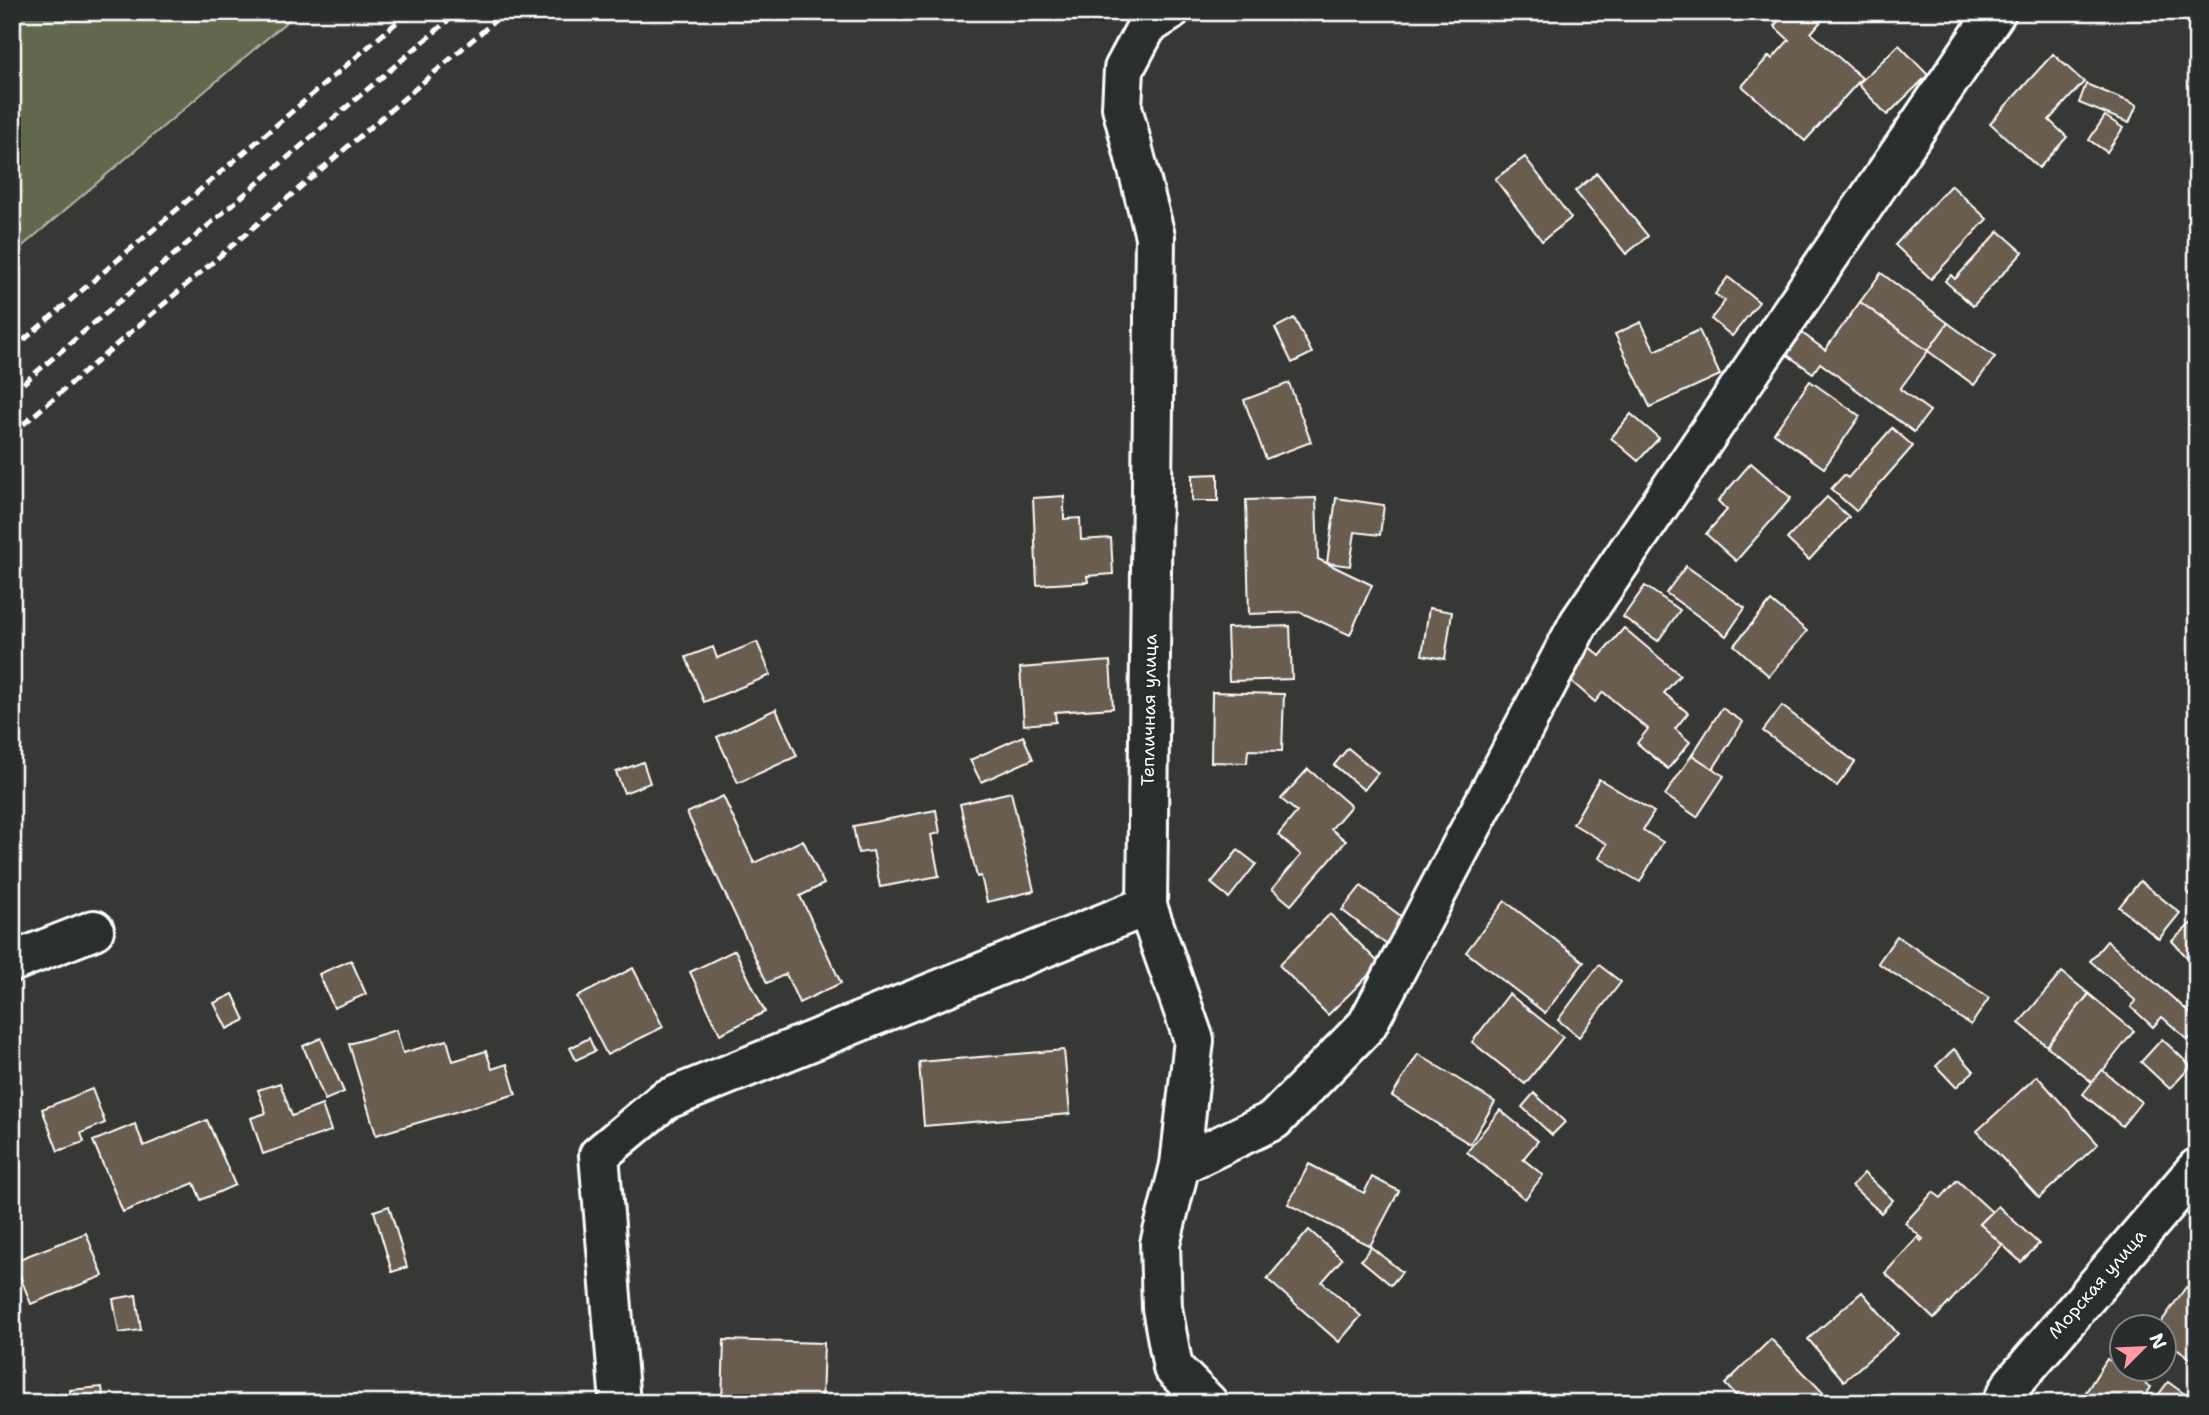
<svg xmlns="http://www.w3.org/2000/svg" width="2209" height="1415" font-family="'Shantell Sans',sans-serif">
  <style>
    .green { fill: #62684e; stroke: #b0b4a6; stroke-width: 2 }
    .building { fill: #695d50; stroke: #fff; stroke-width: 2 }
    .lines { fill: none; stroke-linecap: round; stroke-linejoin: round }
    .minor-casing { stroke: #fff; stroke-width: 44 }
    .minor { stroke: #2a2d2e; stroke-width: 38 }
    .rail { stroke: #fff; stroke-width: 5; stroke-dasharray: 10 5; stroke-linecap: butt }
    .labels { text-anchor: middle; stroke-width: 5; stroke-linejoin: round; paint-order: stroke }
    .street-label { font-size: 18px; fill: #fff; stroke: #2a2d2e }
  </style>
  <rect width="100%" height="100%" fill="#373735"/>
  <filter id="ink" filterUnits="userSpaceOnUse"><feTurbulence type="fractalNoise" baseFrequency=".0143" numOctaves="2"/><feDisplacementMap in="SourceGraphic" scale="14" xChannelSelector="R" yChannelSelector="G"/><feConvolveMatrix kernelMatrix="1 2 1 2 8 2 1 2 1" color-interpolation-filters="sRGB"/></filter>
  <g filter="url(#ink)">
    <!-- green -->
    <polygon class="green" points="12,12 298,12 12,255"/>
    <!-- building -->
    <g class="building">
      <polygon points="1786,12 1829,12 1811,33 1862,78 1805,141 1742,86 1769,56 1772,59 1789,40 1774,26"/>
      <polygon points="1899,45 1928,75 1887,115 1858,84"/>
      <polygon points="2053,54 2084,82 2049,120 2067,137 2039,168 1990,123"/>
      <polygon points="2086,84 2137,105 2129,123 2079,103"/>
      <polygon points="2105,116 2123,128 2107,152 2089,140"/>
      <polygon points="1525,157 1571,218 1542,241 1495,179"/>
      <polygon points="1597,173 1648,236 1626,254 1575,191"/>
      <polygon points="1951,185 1987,219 1931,279 1895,245"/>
      <polygon points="1999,231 2023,252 1973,306 1945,281 1951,275 1955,279"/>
      <polygon points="1881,273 1948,323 1928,351 1860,302"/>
      <polygon points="1728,277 1759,302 1732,336 1711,319 1725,301 1715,294"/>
      <polygon points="1860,302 1928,351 1900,389 1930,411 1914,432 1820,363 1813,373 1786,354 1802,333 1825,350"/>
      <polygon points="1294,318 1312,353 1292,363 1275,328"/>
      <polygon points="1641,322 1655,351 1699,330 1720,375 1650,407 1615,334"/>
      <polygon points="1948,323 1995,357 1974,385 1928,351"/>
      <polygon points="1810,381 1860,416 1824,468 1774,433"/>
      <polygon points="1289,383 1311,442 1266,459 1244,400"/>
      <polygon points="1631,414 1659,438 1638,461 1611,438"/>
      <polygon points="1892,428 1913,446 1856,511 1831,489 1844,475 1848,478"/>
      <polygon points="1751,463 1791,498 1736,561 1706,534 1727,510 1718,501"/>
      <polygon points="1218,474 1218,501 1192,501 1192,475"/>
      <polygon points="1064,496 1064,519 1080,518 1081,540 1111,538 1113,574 1087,576 1088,582 1037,585 1033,498"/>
      <polygon points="1827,497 1849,517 1809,560 1787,539"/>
      <polygon points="1316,498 1318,559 1372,585 1350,635 1300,612 1249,614 1246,500"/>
      <polygon points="1336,498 1384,505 1380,535 1355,532 1350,566 1327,563"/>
      <polygon points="1686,566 1745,608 1726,636 1666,593"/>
      <polygon points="1645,586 1680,610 1658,641 1623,617"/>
      <polygon points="1771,601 1807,631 1769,676 1734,645"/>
      <polygon points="1429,608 1452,612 1445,659 1422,655"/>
      <polygon points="1290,626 1292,679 1229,681 1227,628"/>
      <polygon points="1624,628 1680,675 1664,693 1688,713 1675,729 1690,742 1668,769 1637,743 1648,729 1603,692 1595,702 1564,675 1588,646 1600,656"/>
      <polygon points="757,642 771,675 704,702 686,657 713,647 717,658"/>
      <polygon points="1110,661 1113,708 1055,712 1056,722 1024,725 1020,668"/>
      <polygon points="1212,692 1284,694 1282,751 1248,750 1247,763 1211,762"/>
      <polygon points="1782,706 1855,762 1837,786 1763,731"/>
      <polygon points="1722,708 1743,722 1713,769 1692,755"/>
      <polygon points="776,709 797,756 738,783 717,737"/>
      <polygon points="1023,736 1033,759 981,782 970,760"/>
      <polygon points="1348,748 1378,773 1364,790 1334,765"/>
      <polygon points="1692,755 1724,776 1697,817 1665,795"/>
      <polygon points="643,762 650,783 624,793 616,772"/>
      <polygon points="1308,769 1351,806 1331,829 1346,841 1291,905 1272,889 1301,855 1278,835 1297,812 1281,799"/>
      <polygon points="1599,779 1654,812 1643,830 1663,842 1640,882 1599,858 1607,844 1573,824"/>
      <polygon points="1011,792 1034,891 987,902 981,876 977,877 960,804"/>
      <polygon points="723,796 754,863 803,840 824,884 800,896 841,983 799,1003 786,974 767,983 687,813"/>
      <polygon points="936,810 940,833 931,835 939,876 880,887 873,851 858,853 853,826"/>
      <polygon points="1238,850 1256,864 1229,898 1211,883"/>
      <polygon points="2140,881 2180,913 2159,939 2119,907"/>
      <polygon points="2197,885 2197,901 2189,894"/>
      <polygon points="1361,886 1410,923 1391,948 1342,910"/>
      <polygon points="1505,901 1584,962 1545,1013 1466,952"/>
      <polygon points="1330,914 1380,964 1328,1015 1279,965"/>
      <polygon points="2197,918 2197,968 2172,941"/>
      <polygon points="1897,936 1989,998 1971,1025 1878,963"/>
      <polygon points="2107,941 2197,1019 2197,1031 2188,1040 2162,1017 2153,1027 2131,1007 2136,1001 2090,961"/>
      <polygon points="735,950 765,1012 720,1034 690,972"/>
      <polygon points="351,960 366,994 334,1008 319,974"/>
      <polygon points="1599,965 1621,982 1579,1037 1558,1020"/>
      <polygon points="633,968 663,1027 607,1055 577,997"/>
      <polygon points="2062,972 2089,994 2047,1046 2019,1023"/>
      <polygon points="233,994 245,1020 227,1029 214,1003"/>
      <polygon points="1509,994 1563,1037 1525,1084 1472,1042"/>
      <polygon points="2089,994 2134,1031 2093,1083 2047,1046"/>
      <polygon points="396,1030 403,1053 447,1040 453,1061 486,1051 492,1069 507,1064 516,1094 376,1135 349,1044"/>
      <polygon points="321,1038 344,1092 325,1100 303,1046"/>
      <polygon points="589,1038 595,1051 576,1060 570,1048"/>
      <polygon points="2162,1039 2191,1066 2170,1089 2141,1062"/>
      <polygon points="1954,1049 1974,1071 1956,1087 1936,1066"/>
      <polygon points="1064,1050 1070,1114 924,1126 919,1062"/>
      <polygon points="1418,1054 1495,1102 1470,1144 1392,1096"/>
      <polygon points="2102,1070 2141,1102 2122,1126 2083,1094"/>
      <polygon points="2037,1076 2098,1144 2039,1198 1977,1131"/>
      <polygon points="280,1083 292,1116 322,1105 331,1131 263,1154 251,1118 266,1113 258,1090"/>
      <polygon points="92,1089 105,1123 81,1133 84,1142 58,1151 42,1109"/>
      <polygon points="1534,1093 1565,1122 1552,1135 1522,1107"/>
      <polygon points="1500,1110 1538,1141 1523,1159 1543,1175 1525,1199 1467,1152"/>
      <polygon points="207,1120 235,1185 201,1200 194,1183 123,1212 93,1141 135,1124 144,1146"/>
      <polygon points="12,1155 19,1172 12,1175"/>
      <polygon points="1309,1164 1364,1193 1372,1177 1399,1191 1370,1246 1288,1204"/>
      <polygon points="1864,1173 1893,1200 1881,1213 1852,1186"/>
      <polygon points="1957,1180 1992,1212 1980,1224 2003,1244 1934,1319 1885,1273 1918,1237 1921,1241 1923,1239 1905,1223 1933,1192 1941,1198"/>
      <polygon points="389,1206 407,1267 392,1272 374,1211"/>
      <polygon points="1998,1206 2039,1244 2021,1262 1980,1224"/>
      <polygon points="1309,1230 1342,1259 1322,1282 1361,1316 1339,1342 1267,1279"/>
      <polygon points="86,1233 103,1276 31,1304 14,1261"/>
      <polygon points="1371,1247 1402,1272 1391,1285 1361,1260"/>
      <polygon points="2186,1287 2197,1294 2197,1363 2164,1339 2164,1328 2157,1328"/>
      <polygon points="1862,1292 1898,1334 1844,1381 1808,1339"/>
      <polygon points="136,1295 141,1330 119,1333 113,1299"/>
      <polygon points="1771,1339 1833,1403 1770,1403 1767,1399 1764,1403 1743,1403 1725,1384"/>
      <polygon points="724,1340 824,1343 822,1403 722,1403"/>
      <polygon points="2107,1359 2151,1387 2141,1403 2079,1403"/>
      <polygon points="2168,1382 2197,1403 2157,1403 2159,1400 2156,1398"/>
      <polygon points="102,1387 104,1402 71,1403 70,1390"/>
    </g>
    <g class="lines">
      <!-- minor casing -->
      <g class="minor-casing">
        <g id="minor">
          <polyline points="1169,12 1147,26 1124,69 1122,107 1155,236 1147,906 1194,1040 1180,1165 1160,1244 1162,1308 1173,1368 1208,1403"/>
          <polyline points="12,962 94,930"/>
          <polyline points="1180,1165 1274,1120 1367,1025 1579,623 1996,12"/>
          <polyline points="620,1403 599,1155 665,1100 1147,906"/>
          <polyline points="2002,1403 2013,1383 2197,1168"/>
        </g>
      </g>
      <!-- minor -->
      <use href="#minor" class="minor"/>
      <!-- rail -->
      <g class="rail">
        <polyline points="12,350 409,12"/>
        <polyline points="12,393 458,12"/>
        <polyline points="12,434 505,12"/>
      </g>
    </g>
  </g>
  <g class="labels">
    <!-- street labels -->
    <g class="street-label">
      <text transform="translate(1149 710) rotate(-89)" y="6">Тепличная улица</text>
      <text transform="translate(2097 1284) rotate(-49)" y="6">Морская улица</text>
    </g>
  </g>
  <!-- margin -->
  <rect width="2209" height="1415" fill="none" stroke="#2a2d2e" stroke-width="42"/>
  <rect x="21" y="21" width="2167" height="1373" fill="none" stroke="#fff" stroke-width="2.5" filter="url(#ink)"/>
  <!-- north arrow -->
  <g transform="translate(2143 1348) rotate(66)"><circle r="33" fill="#2a2d2e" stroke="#7f8182" stroke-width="2"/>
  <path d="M0-5L12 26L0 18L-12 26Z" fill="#ff9aa2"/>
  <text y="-10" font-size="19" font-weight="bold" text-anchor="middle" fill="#ffffff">N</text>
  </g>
</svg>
